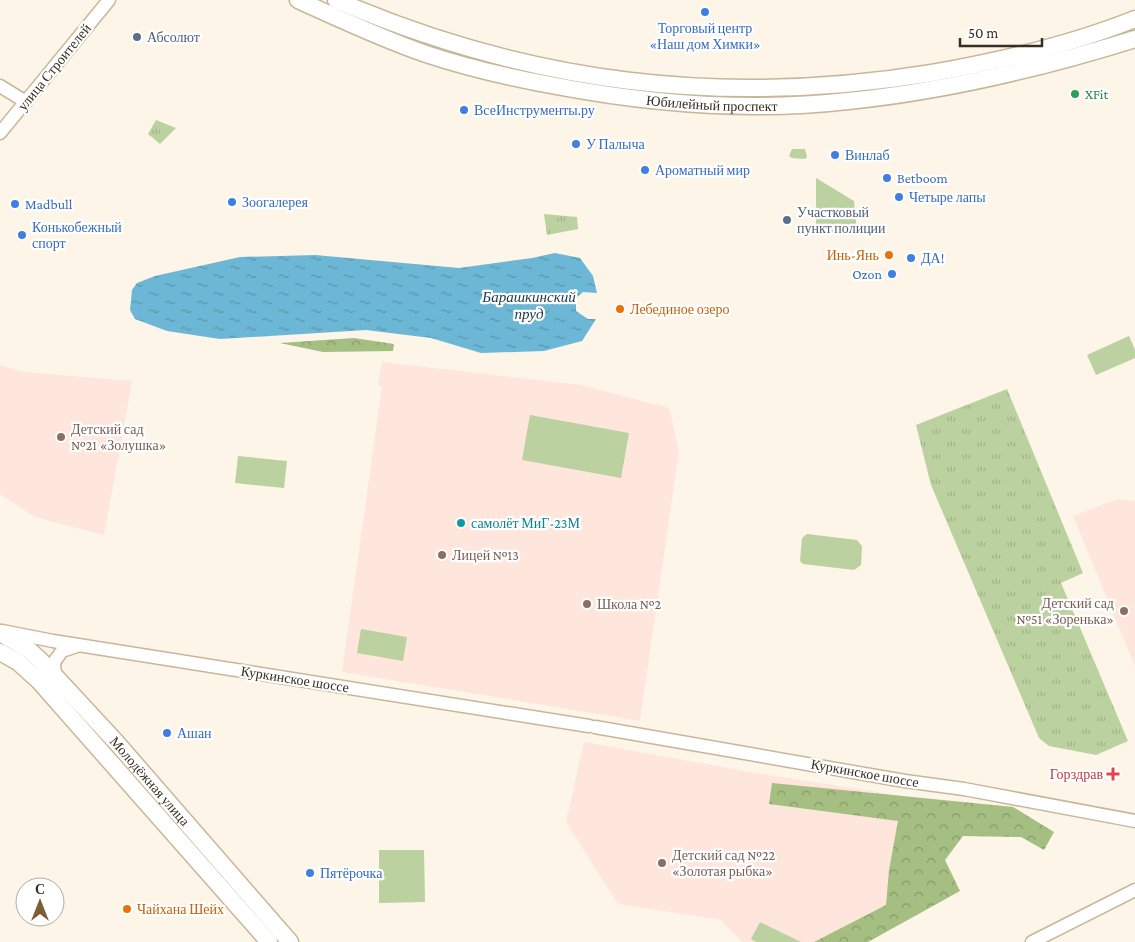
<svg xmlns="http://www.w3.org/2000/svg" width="1135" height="942" font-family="'Crimson Pro',serif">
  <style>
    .education { fill: #fee6dc }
    .grass { fill: #bbd19f }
    .forest { fill: url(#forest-crowns) }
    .park { fill: url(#park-tufts) }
    .water { fill: url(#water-ripples) }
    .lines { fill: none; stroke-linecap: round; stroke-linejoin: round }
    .minor-casing { stroke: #c8b698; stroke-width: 15 }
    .major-casing { stroke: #c8b698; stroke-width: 19 }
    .minor { stroke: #fff; stroke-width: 12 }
    .major { stroke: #fff; stroke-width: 16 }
    .shop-dot { fill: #3f7fe0; stroke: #fff; stroke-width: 2 }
    .service-dot { fill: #5c6f8a; stroke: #fff; stroke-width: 2 }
    .leisure-dot { fill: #2e9e5b; stroke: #fff; stroke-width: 2 }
    .food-dot { fill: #e8710a; stroke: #fff; stroke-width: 2 }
    .education-dot { fill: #8d6e63; stroke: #fff; stroke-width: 2 }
    .culture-dot { fill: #0f9aa8; stroke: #fff; stroke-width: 2 }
    .health-dot { fill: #e0444e; stroke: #fff; stroke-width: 2 }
    .labels { text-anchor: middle; stroke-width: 4.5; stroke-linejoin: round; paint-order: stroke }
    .shop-label { font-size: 14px; fill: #366cbe; stroke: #fff; text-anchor: start }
    .service-label { font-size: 14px; fill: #4e5e75; stroke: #fff; text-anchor: start }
    .street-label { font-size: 14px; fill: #362e22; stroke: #fff }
    .leisure-label { font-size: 14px; fill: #27864d; stroke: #fff; text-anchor: start }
    .food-label { font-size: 14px; fill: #c56008; stroke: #fff; text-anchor: start }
    .education-label { font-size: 14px; fill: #785e54; stroke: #fff; text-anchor: start }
    .culture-label { font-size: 14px; fill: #0d838f; stroke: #fff; text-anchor: start }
    .health-label { font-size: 14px; fill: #be3a42; stroke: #fff; text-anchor: end }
    .water-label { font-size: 15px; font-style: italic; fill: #173b48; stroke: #fff }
  </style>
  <defs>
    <pattern id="forest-crowns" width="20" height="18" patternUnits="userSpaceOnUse" patternTransform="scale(1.25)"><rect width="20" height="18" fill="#a5be82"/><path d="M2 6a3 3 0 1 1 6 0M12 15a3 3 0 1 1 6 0" fill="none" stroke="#879b6a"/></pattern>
    <pattern id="park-tufts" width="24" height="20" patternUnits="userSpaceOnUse" patternTransform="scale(1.25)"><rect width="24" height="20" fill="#bbd19f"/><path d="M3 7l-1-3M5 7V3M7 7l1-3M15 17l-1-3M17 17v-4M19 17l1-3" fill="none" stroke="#a1b489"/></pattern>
    <pattern id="water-ripples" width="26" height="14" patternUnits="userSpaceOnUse" patternTransform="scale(1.25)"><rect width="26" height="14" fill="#6bb7d5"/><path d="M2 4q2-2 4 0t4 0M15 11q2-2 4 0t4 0" fill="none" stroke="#5995ac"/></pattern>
  </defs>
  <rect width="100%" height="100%" fill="#fcf5e8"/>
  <!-- education -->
  <g class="education">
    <polygon points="382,362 581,385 669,408 679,451 640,721 342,672 382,386 378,385"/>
    <polygon points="0,365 24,372 132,381 104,535 35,517 0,494"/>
    <polygon points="1118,499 1135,501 1135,666 1073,516"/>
    <polygon points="584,742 750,772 916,798 894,909 843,942 742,942 721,920 618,904 566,822"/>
  </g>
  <!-- grass -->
  <g class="grass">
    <polygon points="792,149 805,149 807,157 805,159 792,158 789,156"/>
    <polygon points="816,178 854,201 857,232 816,232"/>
    <polygon points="1129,336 1135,350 1135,358 1096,375 1087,355"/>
    <polygon points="530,415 629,433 621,478 522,460"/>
    <polygon points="238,456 287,461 284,488 235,483"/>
    <polygon points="807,534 857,540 862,546 861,565 854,570 803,564 800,561 802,538"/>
    <polygon points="361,629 407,637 403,661 357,653"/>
    <polygon points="379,850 424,850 425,902 379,903"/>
    <polygon points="760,922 801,942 756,942 751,939"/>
  </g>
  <!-- forest -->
  <g class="forest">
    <polygon points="354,338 394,344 393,351 323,352 280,343"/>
    <polygon points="772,783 1013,807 1054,832 1044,850 1021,837 963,836 945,860 960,891 868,942 814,942 886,905 889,870 898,821 769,804"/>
  </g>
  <!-- park -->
  <g class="park">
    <polygon points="156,120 176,128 160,144 148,134"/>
    <polygon points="544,214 577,217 578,229 547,235"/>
    <polygon points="1007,389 1083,573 1061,583 1128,741 1096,755 1049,746 1039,738 931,485 916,425"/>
  </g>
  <!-- water -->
  <polygon class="water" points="555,253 580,258 593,276 597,293 583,292 576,298 576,311 588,319 596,319 582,341 544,351 481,353 431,338 366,330 220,339 167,331 135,319 130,310 132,290 137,283 155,276 240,257 315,255 459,268 532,258"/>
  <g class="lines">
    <!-- minor casing -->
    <g class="minor-casing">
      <g id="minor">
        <polyline points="0,86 26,102"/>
        <polyline points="0,133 109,0"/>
        <polyline points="2,631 53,641 589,726"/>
        <polyline points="55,676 54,662 62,651 77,646"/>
        <polyline points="595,727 905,781 964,789 1135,821"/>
        <polyline points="1032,942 1135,890"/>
      </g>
    </g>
    <!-- major casing -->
    <g class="major-casing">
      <g id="major">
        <path id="s1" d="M298,0C340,19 382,39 426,54C468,68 512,78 556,86C651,104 751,112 848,101C946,91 1042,68 1135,39"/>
        <path d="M336,0C530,84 723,107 932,73C1001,61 1070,45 1135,19"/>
        <path id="s2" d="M0,633L29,650L41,661L116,742L290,942"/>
        <polyline points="0,652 18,662 39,681 269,942"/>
      </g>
    </g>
    <!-- minor -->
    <use href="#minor" class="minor"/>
    <!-- major -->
    <use href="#major" class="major"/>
  </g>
  <!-- markers -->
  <g class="shop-dot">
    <circle cx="705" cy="12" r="5"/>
    <circle cx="464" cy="110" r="5"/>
    <circle cx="576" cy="144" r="5"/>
    <circle cx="835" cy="155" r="5"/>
    <circle cx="645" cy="170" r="5"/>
    <circle cx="887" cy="178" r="5"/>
    <circle cx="899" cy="197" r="5"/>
    <circle cx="232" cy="202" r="5"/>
    <circle cx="15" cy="204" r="5"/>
    <circle cx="22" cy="235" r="5"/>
    <circle cx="911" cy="258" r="5"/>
    <circle cx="892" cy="274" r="5"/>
    <circle cx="167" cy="733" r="5"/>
    <circle cx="310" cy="873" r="5"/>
  </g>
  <g class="service-dot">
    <circle cx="137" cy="37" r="5"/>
    <circle cx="787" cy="220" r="5"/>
  </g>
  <circle class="leisure-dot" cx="1075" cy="94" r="5"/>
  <g class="food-dot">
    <circle cx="889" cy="255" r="5"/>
    <circle cx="620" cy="309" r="5"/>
    <circle cx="127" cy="909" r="5"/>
  </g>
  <g class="education-dot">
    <circle cx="61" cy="437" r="5"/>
    <circle cx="442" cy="555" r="5"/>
    <circle cx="587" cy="604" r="5"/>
    <circle cx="1124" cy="611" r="5"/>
    <circle cx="662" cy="863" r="5"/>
  </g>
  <circle class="culture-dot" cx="461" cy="523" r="5"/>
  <path class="health-dot" d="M1110.5 766.5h5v5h5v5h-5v5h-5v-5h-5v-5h5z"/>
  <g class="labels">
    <!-- shop labels -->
    <g class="shop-label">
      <text x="705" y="33" text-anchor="middle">Торговый центр<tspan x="705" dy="16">«Наш дом Химки»</tspan></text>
      <text x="474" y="115">ВсеИнструменты.ру</text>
      <text x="586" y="149">У Палыча</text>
      <text x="845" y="160">Винлаб</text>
      <text x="655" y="175">Ароматный мир</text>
      <text x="897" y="183">Betboom</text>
      <text x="909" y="202">Четыре лапы</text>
      <text x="242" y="207">Зоогалерея</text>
      <text x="25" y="209">Madbull</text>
      <text x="32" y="232">Конькобежный<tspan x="32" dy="16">спорт</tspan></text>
      <text x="921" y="263">ДА!</text>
      <text x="882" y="279" text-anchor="end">Ozon</text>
      <text x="177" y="738">Ашан</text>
      <text x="320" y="878">Пятёрочка</text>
    </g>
    <!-- service labels -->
    <g class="service-label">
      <text x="147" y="42">Абсолют</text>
      <text x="797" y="217">Участковый<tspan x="797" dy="16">пункт полиции</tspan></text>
    </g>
    <!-- street labels -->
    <g class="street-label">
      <text transform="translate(54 67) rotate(-51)" y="5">улица Строителей</text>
      <text dy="5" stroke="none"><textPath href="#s1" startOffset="430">Юбилейный проспект</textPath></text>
      <text transform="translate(295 679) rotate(9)" y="5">Куркинское шоссе</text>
      <text transform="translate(865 773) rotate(10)" y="5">Куркинское шоссе</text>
      <text dy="5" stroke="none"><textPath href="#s2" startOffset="212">Молодёжная улица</textPath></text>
    </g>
    <!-- leisure labels -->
    <g class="leisure-label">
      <text x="1085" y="99">XFit</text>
    </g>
    <!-- food labels -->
    <g class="food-label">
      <text x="879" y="260" text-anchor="end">Инь-Янь</text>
      <text x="630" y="314">Лебединое озеро</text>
      <text x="137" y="914">Чайхана Шейх</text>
    </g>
    <!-- education labels -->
    <g class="education-label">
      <text x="71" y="434">Детский сад<tspan x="71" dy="16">№21 «Золушка»</tspan></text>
      <text x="452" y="560">Лицей №13</text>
      <text x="1114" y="608" text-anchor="end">Детский сад<tspan x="1114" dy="16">№51 «Зоренька»</tspan></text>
      <text x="597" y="609">Школа №2</text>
      <text x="672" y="860">Детский сад №22<tspan x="672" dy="16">«Золотая рыбка»</tspan></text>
    </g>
    <!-- culture labels -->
    <g class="culture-label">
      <text x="471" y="528">самолёт МиГ-23М</text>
    </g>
    <!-- health labels -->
    <g class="health-label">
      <text x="1103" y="779">Горздрав</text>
    </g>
    <!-- water labels -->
    <g class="water-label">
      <text x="529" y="302">Барашкинский<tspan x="529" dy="17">пруд</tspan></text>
    </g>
  </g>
  <!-- north arrow -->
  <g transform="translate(40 902)"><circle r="24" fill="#ffffff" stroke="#afaba7"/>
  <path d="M0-4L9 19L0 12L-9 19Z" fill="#7d5f33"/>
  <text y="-8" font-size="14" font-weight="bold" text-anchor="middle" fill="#362e22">С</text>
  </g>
  <!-- scale -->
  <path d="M960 38v8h82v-8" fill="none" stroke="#362e22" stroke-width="2.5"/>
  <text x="968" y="38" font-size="15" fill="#362e22" stroke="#ffffff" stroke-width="4" paint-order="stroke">50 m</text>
</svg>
